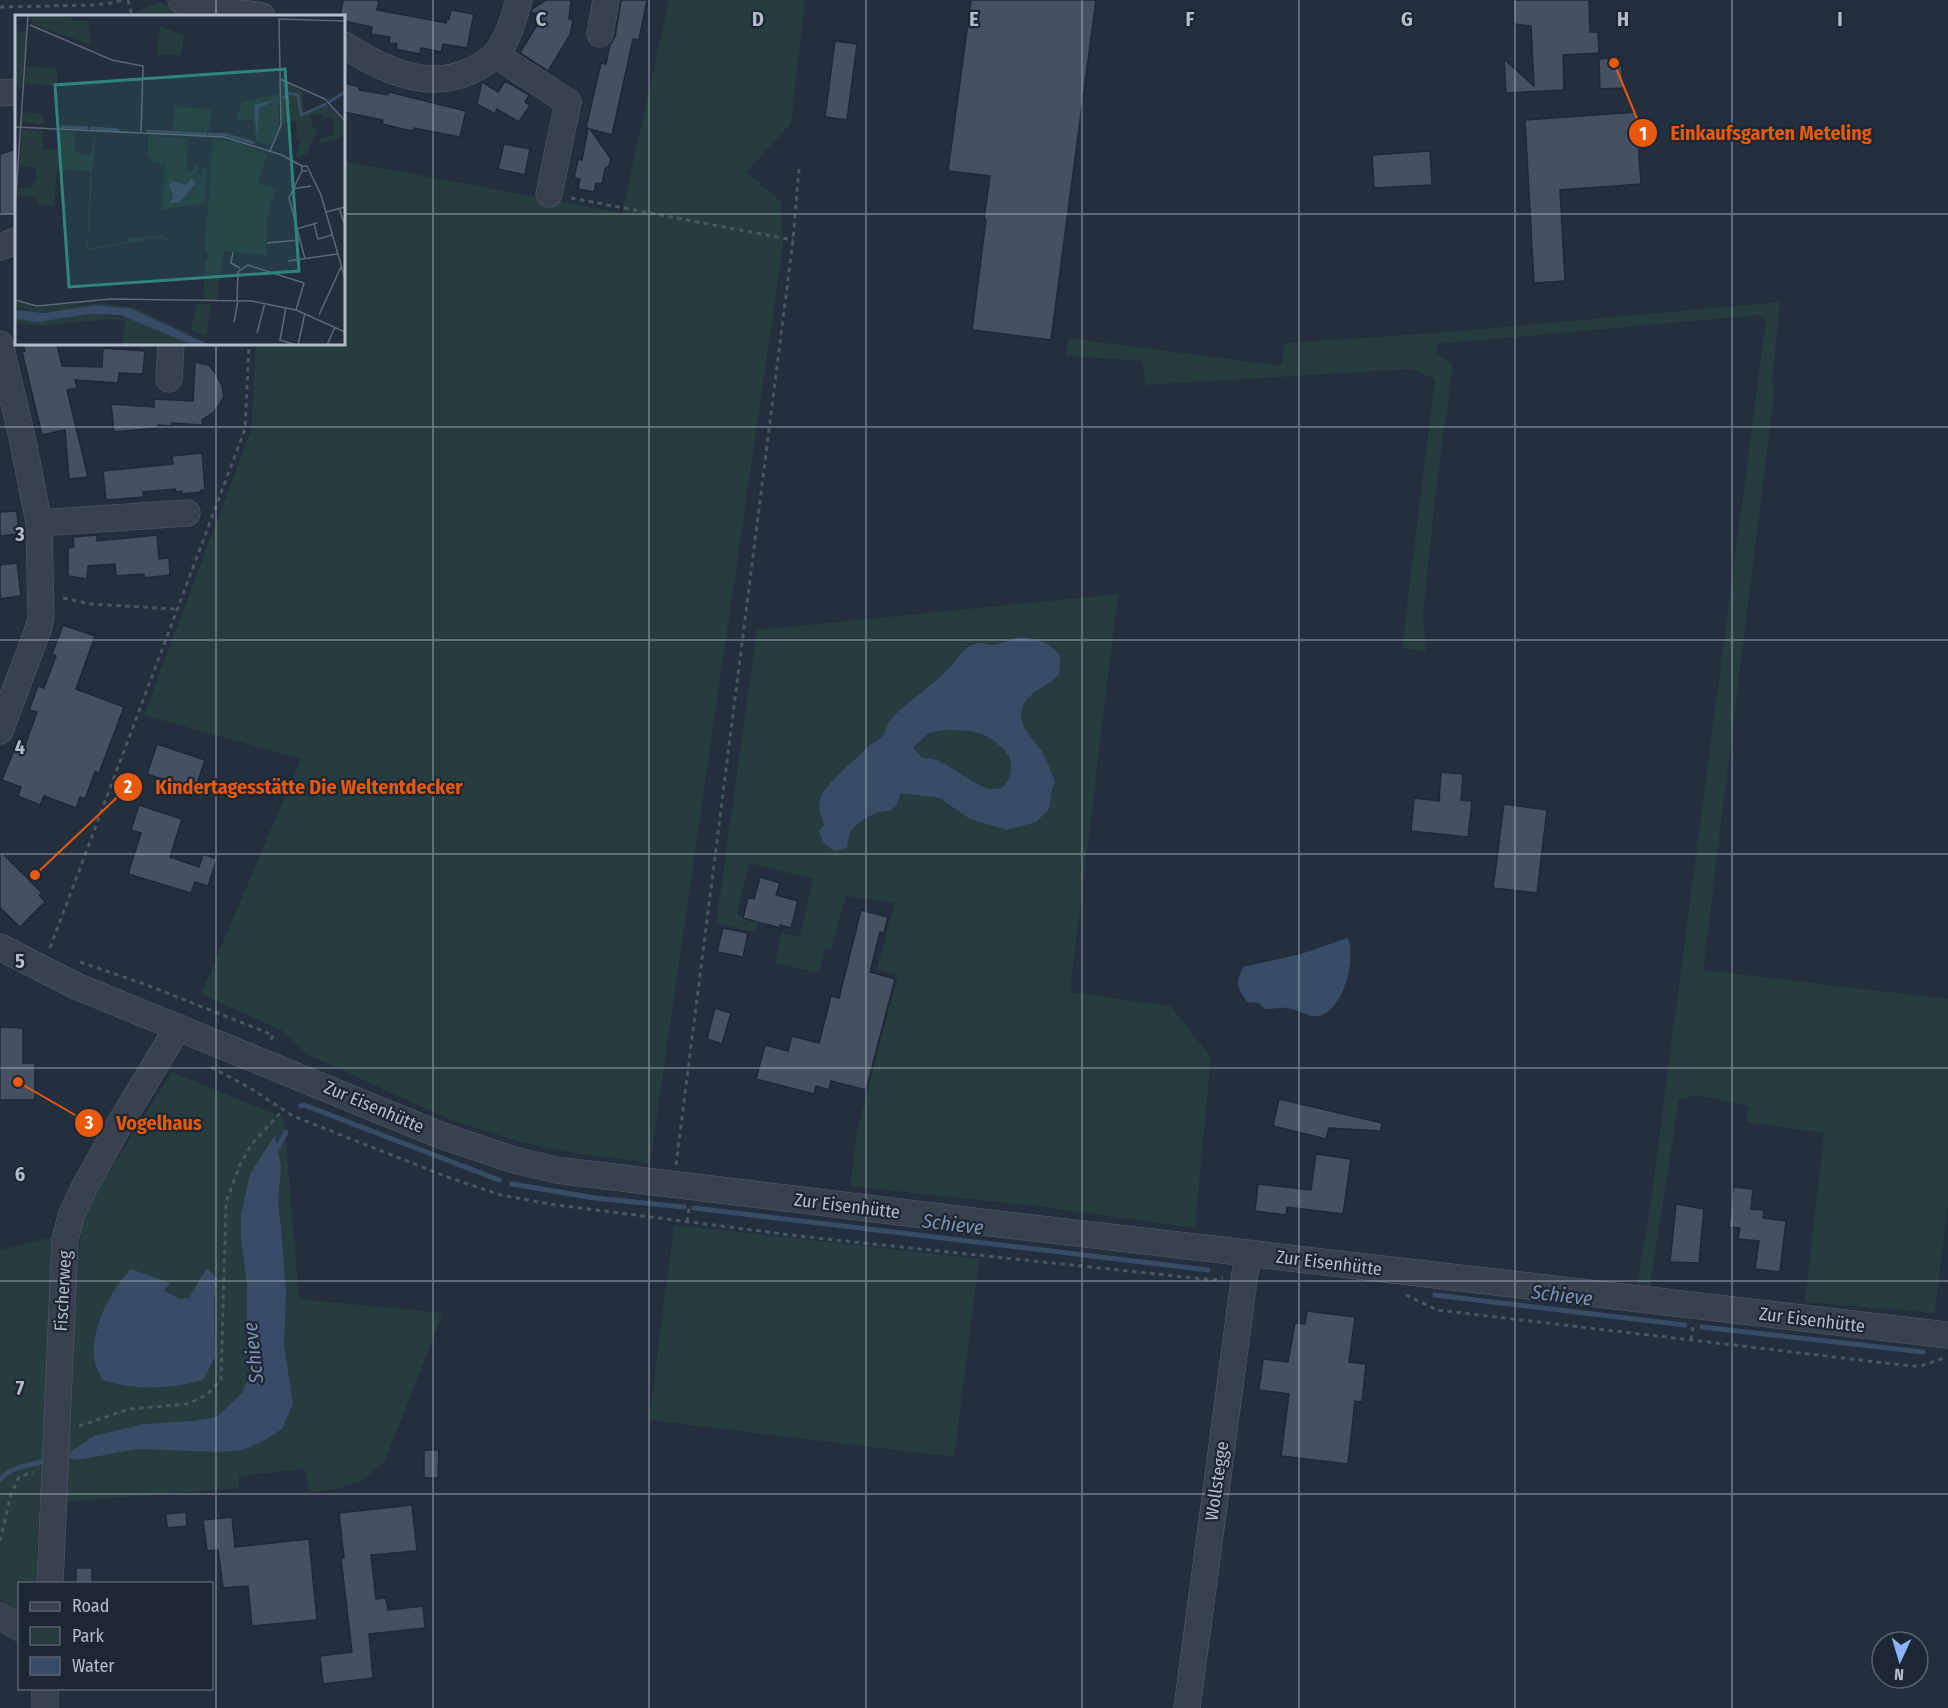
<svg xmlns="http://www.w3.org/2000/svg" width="1948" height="1708" font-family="'Fira Sans Condensed',sans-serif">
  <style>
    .green { fill: #263c3f }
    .water { fill: #394c67; fill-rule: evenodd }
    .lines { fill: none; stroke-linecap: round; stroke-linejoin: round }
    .stream { stroke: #394c67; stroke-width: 5 }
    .building { fill: #455162; stroke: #1f2835; stroke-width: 1.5 }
    .minor-casing { stroke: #565f6c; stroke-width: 27 }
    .path { stroke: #44595c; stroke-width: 3; stroke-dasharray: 4.5 4.5; stroke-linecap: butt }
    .minor { stroke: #38414e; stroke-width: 26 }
    .grid { fill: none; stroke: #b4bcc9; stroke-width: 1.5; stroke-opacity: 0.55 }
    .labels { text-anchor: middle; stroke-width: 4.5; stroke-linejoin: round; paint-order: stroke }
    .street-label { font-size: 18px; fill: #b4bcc9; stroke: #1d2633 }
    .water-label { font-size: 20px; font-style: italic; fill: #7c92b1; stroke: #1d2633 }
    .inset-river { fill: none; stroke: #394c67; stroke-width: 3 }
    .inset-road { fill: none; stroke: #5e6776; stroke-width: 1.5 }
    .view { fill: #308480; fill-opacity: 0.15; stroke: #308480; stroke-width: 3 }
    .inset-edge { fill: none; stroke: #b4bcc9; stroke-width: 3 }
    .grid-label { font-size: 20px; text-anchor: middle; font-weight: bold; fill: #b4bcc9; stroke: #1d2633; stroke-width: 4.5; stroke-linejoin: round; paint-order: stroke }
    .leader { fill: none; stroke: #e8590c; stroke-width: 2 }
    .callout-dot { fill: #e8590c; stroke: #1d2633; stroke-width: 2 }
    .mark-label { font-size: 18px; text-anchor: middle; font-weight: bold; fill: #fff }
    .callout-label { font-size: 20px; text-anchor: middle; font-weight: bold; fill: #e8590c; stroke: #1d2633; stroke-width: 4.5; stroke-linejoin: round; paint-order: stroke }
  </style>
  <rect width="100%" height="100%" fill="#242f3e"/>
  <!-- green -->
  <g class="green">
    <polygon points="669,0 805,0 791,123 747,172 781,202 783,245 650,1163 573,1153 521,1142 451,1120 307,1054 281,1030 201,994 301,759 144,715 251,431 256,344 344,344 344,161 622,213"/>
    <polygon points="159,2 197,16 136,16 136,12"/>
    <polygon points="1780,302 1772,385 1775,386 1703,970 1948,999 1948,1201 1935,1313 1805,1302 1824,1133 1746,1122 1749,1106 1696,1095 1679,1100 1650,1286 1637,1284 1651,1200 1766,320 1760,315 1437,344 1437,354 1453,364 1436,489 1423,616 1426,652 1402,648 1435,379 1411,369 1145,385 1143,361 1066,356 1068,338 1282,366 1284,343 1437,333"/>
    <polygon points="1118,594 1070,992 1170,1006 1211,1057 1195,1228 1043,1207 850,1186 857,1131 898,975 877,970 895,903 846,896 831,950 825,949 819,973 775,963 782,933 800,937 813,879 749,863 737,915 758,922 756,932 716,924 757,630"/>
    <polygon points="172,1072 284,1118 299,1299 443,1313 385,1461 362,1481 336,1489 309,1493 305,1469 239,1476 239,1488 61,1502 74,1297 83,1214"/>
    <polygon points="674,1225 979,1259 954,1457 649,1420"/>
    <polygon points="56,1236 41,1469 36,1583 20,1584 19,1614 12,1606 0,1599 0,1250"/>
  </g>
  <!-- water -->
  <g class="water">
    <path d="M1019,637C1037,639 1049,641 1060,656L1059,675C1050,684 1038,688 1029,697C1008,720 1034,737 1044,755C1048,763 1051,773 1055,781L1052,790L1049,809L1036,822L1007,830L970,819L940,798L901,793L896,806L890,811C876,810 857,821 850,833C848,837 848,844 847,848L835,851L823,843L819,831L824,825C821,815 817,807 821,797C826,783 860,756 871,744C888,738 883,728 893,717C911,698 935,685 952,665C958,657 964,647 975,644C982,641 986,646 993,645C999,645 1011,639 1019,637ZM944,730C957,730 972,730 984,735C991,738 1005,749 1009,756C1014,767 1010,788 996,789C982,791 963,774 951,768C947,766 943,763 939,761C924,755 926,765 913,747L929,733Z"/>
    <path d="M1348,938C1356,959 1344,1010 1319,1016C1309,1018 1301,1011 1292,1009C1282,1006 1275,1009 1265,1009L1259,1003L1247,1002C1237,987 1235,984 1243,967L1301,954Z"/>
    <polygon points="275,1135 281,1166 278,1204 281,1228 286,1293 284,1345 293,1404 282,1429 265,1440 243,1450 220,1452 138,1449 77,1460 69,1458 70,1452 94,1436 144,1424 192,1421 217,1417 242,1393 250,1375 252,1350 247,1324 247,1284 241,1239 241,1214 250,1174"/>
    <path d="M207,1268L217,1279L214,1299L215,1357L203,1380C168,1389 138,1391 103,1380C100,1375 96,1368 95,1363C89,1331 109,1292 131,1269L170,1283L164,1291L180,1299L189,1298Z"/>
  </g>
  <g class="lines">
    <!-- stream -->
    <g class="stream">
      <polyline points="301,1106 304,1105 499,1180"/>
      <polyline points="276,1151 286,1132"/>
      <polyline points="512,1184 595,1198 684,1207"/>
      <polyline points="694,1208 1208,1270"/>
      <polyline points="1435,1295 1685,1325"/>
      <polyline points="1702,1327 1923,1352"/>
      <path d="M0,1480C8,1468 27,1466 40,1462"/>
    </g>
  </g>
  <!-- building -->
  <g class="building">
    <polygon points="343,0 379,0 377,10 446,23 447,19 449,19 451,10 474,14 467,48 443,44 441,52 421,48 420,54 396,49 397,44 389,43 390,37 371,34 372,27 344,21 344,16 340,16"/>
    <polygon points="546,0 571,0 569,19 573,20 570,35 548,71 520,53 543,15 531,12 532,9"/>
    <polygon points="621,0 647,0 639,40 633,39 612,135 590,129 611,159 609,166 605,169 602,184 596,183 594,192 578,189 580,179 574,178 578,159 582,160 588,128 586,128 601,63 606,64 610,45 615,37"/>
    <polygon points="971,0 1096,0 1051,340 972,330 986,220 984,219 990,176 948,171"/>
    <polygon points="1513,0 1589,0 1590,32 1598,32 1599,53 1563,55 1564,90 1506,93 1504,59 1534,86 1531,26 1514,24"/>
    <polygon points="835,41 857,44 847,120 825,117"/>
    <polygon points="1621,57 1623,88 1600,89 1599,59"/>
    <polygon points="505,81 529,95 525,102 530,105 519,122 497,109 495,114 477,104 482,82 498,92"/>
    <polygon points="344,83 360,87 359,90 388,95 389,92 466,111 460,137 414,128 413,131 403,129 382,124 383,120 344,112"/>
    <polygon points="1636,112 1641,184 1560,190 1565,281 1534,283 1525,120"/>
    <polygon points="504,144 530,149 525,175 498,169"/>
    <polygon points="16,149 16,214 0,214 0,154"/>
    <polygon points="1430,151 1432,185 1374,188 1372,155"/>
    <polygon points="23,344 57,344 62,366 102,367 103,348 145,351 143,374 119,373 118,383 75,380 77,388 67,390 88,477 69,479 65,430 42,435 22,352 25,351"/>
    <polygon points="195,362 209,365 216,374 222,386 224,397 214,412 202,420 202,425 172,423 172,426 158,425 157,428 114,432 111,404 154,407 154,399 193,401"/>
    <polygon points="202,453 205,490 201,490 201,492 182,494 182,491 175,492 175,489 143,492 144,497 106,500 103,471 173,464 172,456"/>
    <polygon points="17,511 19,534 0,536 0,512"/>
    <polygon points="97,535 97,541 157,535 159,559 169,558 170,575 144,578 144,574 116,576 115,564 88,566 87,579 68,576 68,548 74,547 73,537"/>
    <polygon points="17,563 21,596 0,599 0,565"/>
    <polygon points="63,625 95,636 76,689 124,707 99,773 95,772 85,799 80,797 76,808 44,796 40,805 18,796 21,787 2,780 16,745 24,748 37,712 29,710 38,686 44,688 56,656 52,654"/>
    <polygon points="157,744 205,760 195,790 147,774"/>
    <polygon points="1441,772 1463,774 1461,800 1472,801 1468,837 1411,831 1414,798 1439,801"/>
    <polygon points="1504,804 1547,810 1537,893 1493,888"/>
    <polygon points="139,805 182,819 170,857 199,867 203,854 217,859 208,886 195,882 191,893 128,874 141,833 131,830"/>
    <polygon points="0,851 42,893 39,895 45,902 20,927 0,908"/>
    <polygon points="760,877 780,883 776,895 798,901 791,928 780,925 780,928 743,918 748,898 754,899"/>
    <polygon points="861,910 888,917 884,933 880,932 870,972 895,979 866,1090 831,1081 829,1090 816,1086 814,1094 756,1079 765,1045 788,1051 792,1036 819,1043 831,996 839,998"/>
    <polygon points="723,928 748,933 743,957 717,952"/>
    <polygon points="715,1008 731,1013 722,1044 707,1039"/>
    <polygon points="0,1027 23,1028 23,1063 35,1063 35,1100 0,1100"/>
    <polygon points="1279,1099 1382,1123 1381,1131 1329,1128 1326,1139 1273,1126"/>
    <polygon points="1316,1154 1351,1159 1343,1214 1287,1207 1286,1215 1255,1211 1258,1184 1311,1190"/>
    <polygon points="1733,1187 1753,1189 1751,1209 1764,1210 1763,1218 1786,1221 1780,1272 1755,1269 1759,1241 1738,1239 1740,1228 1729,1227"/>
    <polygon points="1676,1204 1704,1209 1699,1263 1670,1262"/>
    <polygon points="1307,1311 1355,1317 1349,1362 1366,1364 1362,1402 1355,1401 1348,1464 1281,1456 1289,1394 1259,1390 1263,1359 1288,1362 1295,1323 1305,1324"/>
    <polygon points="424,1450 439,1450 438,1478 424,1478"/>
    <polygon points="412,1505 417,1551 371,1555 376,1599 386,1598 388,1610 423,1606 425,1628 369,1634 373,1678 323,1684 320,1656 352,1652 341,1558 344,1558 339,1513"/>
    <polygon points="186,1512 187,1526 167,1528 166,1514"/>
    <polygon points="232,1517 235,1547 309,1539 317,1620 252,1626 248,1586 223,1588 218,1550 207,1551 203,1520"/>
    <rect x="76" y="1568" width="16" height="16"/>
  </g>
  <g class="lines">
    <!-- minor casing -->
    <g class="minor-casing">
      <g id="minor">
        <path d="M181,0C204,13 236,11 262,16"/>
        <polyline points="600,34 606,0"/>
        <path d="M344,45C380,68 426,91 468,72C477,68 489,62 495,55C508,40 514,18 519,0"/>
        <polyline points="496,55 568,102 549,194"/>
        <polyline points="0,93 16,92"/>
        <polyline points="0,247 16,241"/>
        <polyline points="0,344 22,437 39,523 41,616 39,627 0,731"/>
        <polyline points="169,379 171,344"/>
        <polyline points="39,523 187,513"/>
        <polyline points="0,947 76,986 440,1135 511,1159 556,1170 973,1221 1948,1335"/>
        <polyline points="50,1584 65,1239 72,1213 85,1186 119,1125 178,1027"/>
        <polyline points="0,1616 20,1628"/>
        <polyline points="45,1708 45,1688"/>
        <polyline points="1187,1708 1245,1273 1250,1254"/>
      </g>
    </g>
    <!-- path -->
    <g class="path">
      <polyline points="128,0 132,16"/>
      <polyline points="0,7 95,5 112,3 122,0"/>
      <polyline points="571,198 793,240"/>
      <polyline points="63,598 91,604 175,609"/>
      <polyline points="50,948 245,429 249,344"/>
      <polyline points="80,962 147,985 273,1035 270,1043"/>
      <polyline points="211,1067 250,1088 293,1116 450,1178 501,1195 549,1204 807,1237 1213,1280 1223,1278"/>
      <polyline points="676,1165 793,240 799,169"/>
      <polyline points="687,1222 689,1208"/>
      <polyline points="1406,1295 1437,1310 1911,1366 1921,1366 1944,1358"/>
      <polyline points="1691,1340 1693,1327"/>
      <polyline points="79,1426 129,1409 188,1404 208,1394 221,1379 226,1203 239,1167 251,1145 283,1110"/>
      <polyline points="0,1541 11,1494 19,1477 33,1472"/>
    </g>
    <!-- minor -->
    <use href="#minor" class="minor"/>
  </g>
  <!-- grid -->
  <path class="grid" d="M216,0V16M433,0V1708M649,0V1708M866,0V1708M1082,0V1708M1299,0V1708M1515,0V1708M1732,0V1708M0,214H16M344,214H1948M216,344V1708M0,427H1948M0,640H1948M0,854H1948M0,1068H1948M0,1281H1948M0,1494H1948"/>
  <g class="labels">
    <!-- street labels -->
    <g class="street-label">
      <text transform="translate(374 1107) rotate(23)" y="6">Zur Eisenhütte</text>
      <text transform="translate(847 1206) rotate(7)" y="6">Zur Eisenhütte</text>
      <text transform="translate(1329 1263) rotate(7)" y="6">Zur Eisenhütte</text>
      <text transform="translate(63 1291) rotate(-87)" y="6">Fischerweg</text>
      <text transform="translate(1812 1320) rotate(7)" y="6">Zur Eisenhütte</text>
      <text transform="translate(1217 1481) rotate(-82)" y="6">Wollstegge</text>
    </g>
    <!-- water labels -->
    <g class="water-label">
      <text transform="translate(953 1224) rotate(7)" y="7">Schieve</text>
      <text transform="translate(1562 1295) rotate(7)" y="7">Schieve</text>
      <text transform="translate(253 1353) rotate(-96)" y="7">Schieve</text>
    </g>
  </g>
  <!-- overview -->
  <g transform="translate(15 15)">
    <rect width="330" height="330" fill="#242f3e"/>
    <path d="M15,0H54L57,5L73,6L76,30L18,9ZM145,12L169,20L166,40H141ZM0,16L12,17L6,72H0ZM12,51L42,54V71L10,68ZM267,66L288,76V99L311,88L314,91L330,108V121L306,128L305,124L319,119L317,102L308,104L306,98L295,101L298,113L302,115L292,138L281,143L286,123L282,125L281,106L267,110ZM264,79V113L255,131L241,126L238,105H221L227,87ZM160,92L196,94L194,117L158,115ZM7,97L28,99V109L6,107ZM7,115L28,116V134L44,135L45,117H60V137L75,141L80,118L73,233L112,227L111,191L112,223L146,220L155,225L130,223V226L72,235L75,156L42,154L39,191L22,190V182L3,181V173H15L21,165V153L5,151ZM133,121L174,123L171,156L177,157L179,148L185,149L181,159L188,160L187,152L192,153L190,188L147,195L150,148L138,147L133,141ZM198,124L222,127L252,140L242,168L261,173L251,207V241L209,236L202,285H188L190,248L194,242L190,233ZM0,286L23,292L86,286L25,295L87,288L120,293L200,330L106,292L82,290L22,298L0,295H17L0,291ZM182,289H197L191,321L176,315ZM74,299L114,303L178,330H107L110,306L96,304L25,311L0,308V304L29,306Z" fill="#263c3f"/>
    <path d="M264,84L244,93L242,124L239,90ZM177,163L181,169L171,180L164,188H155L158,180L154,169L158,166L171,170ZM82,290L117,294L195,330H178L105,300L74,299L23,307L0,304V295L28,298Z" fill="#394c67"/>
    <path class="inset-river" d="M268,83L274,78L283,80L286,100L311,89M314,87L330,77M46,112L73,113M75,113L104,115M131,116L192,119M193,119L214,120M215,121L239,128"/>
    <path class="inset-road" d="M15,10L97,45L128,51L126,118M265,64L310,84L330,106M0,112L209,122L267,140L287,151M255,136L266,110L264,4L330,6M287,156L274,183L290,244M292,156H287V151H292L306,180L330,264M277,174L296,171M324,193L330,211M0,196L13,0M311,197L330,192M299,209L303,224L317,220M0,212V258M281,214L302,208M252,228L284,225M218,237L216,248L225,253M273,246L322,239M0,285L22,291L95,284L237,286L281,295L330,317M222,286L223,257L233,250L289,268L281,295M271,292L265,325L281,330M304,300L326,252M219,307L223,286M242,318L250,288M283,330L290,298M312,330L320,312"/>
    <path class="view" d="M270,54L284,256L54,272L40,70Z"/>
    <rect width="330" height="330" class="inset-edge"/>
  </g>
  <g class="grid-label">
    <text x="541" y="26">C</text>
    <text x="758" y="26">D</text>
    <text x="974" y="26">E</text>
    <text x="1190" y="26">F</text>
    <text x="1407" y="26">G</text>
    <text x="1623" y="26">H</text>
    <text x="1840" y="26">I</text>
    <text x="20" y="541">3</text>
    <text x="20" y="754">4</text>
    <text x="20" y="968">5</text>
    <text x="20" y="1181">6</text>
    <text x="20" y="1395">7</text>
  </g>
  <!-- callouts -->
  <path class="leader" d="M1614 63L1643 133M35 875L128 787M18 1082L89 1123"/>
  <g class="callout-dot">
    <circle cx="1614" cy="63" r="6"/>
    <circle cx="35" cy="875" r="6"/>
    <circle cx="18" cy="1082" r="6"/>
    <circle cx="1643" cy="133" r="15"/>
    <circle cx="128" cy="787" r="15"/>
    <circle cx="89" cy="1123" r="15"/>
  </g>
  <g class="mark-label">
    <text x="1643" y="140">1</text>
    <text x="128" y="793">2</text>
    <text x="89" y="1129">3</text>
  </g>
  <g class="callout-label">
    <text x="1771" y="140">Einkaufsgarten Meteling</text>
    <text x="309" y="794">Kindertagesstätte Die Weltentdecker</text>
    <text x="159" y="1130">Vogelhaus</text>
  </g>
  <!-- legend -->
  <rect x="18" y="1582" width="195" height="108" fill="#1d2633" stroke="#59626f" stroke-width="1.5"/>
  <rect x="30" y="1602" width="30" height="9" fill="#38414e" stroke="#59626f" stroke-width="1.5"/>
  <text x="72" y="1612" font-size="18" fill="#b4bcc9">Road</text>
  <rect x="30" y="1627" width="30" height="18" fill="#263c3f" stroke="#59626f" stroke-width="1.5"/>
  <text x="72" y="1642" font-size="18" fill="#b4bcc9">Park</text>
  <rect x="30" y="1657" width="30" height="18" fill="#394c67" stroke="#59626f" stroke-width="1.5"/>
  <text x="72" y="1672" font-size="18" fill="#b4bcc9">Water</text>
  <!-- north arrow -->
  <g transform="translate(1900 1660) rotate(184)"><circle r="28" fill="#1d2633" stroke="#59626f" stroke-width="1.5"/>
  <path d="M0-4.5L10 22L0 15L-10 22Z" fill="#8ab4f8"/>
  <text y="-9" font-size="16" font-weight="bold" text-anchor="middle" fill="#b4bcc9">N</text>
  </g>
</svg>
